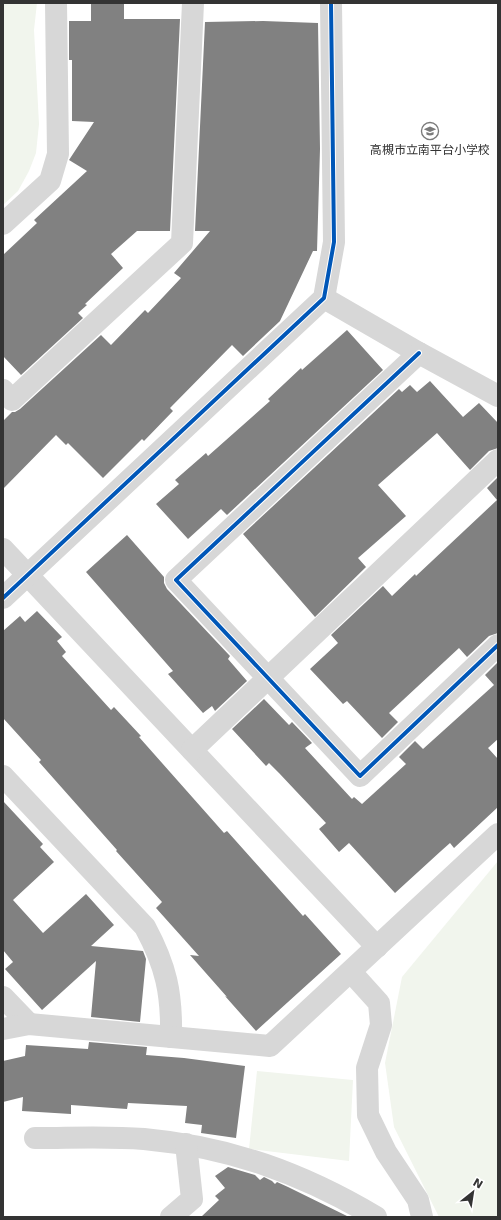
<svg xmlns="http://www.w3.org/2000/svg" width="501" height="1220" font-family="'DejaVu Sans','Noto Sans JP',sans-serif">
  <style>
    .green { fill: #f1f5ed }
    .building { fill: #818181 }
    .lines { fill: none; stroke-linecap: round; stroke-linejoin: round }
    .minor { stroke: #d7d7d7; stroke-width: 22 }
    .cycleway-casing { stroke: #fff; stroke-width: 6 }
    .cycleway { stroke: #0057b8; stroke-width: 4 }
    .labels { text-anchor: middle; stroke-width: 4; stroke-linejoin: round; paint-order: stroke }
    .poi-label { font-size: 12px; fill: #333; stroke: #fff }
  </style>
  <rect width="100%" height="100%" fill="#fff"/>
  <!-- green -->
  <g class="green">
    <polygon points="3,3 37,3 34,30 39,124 36,153 29,171 18,191 3,205"/>
    <polygon points="498,861 498,1217 439,1217 394,1127 385,1063 402,977"/>
    <polygon points="257,1071 353,1080 349,1161 249,1149"/>
  </g>
  <!-- building -->
  <g class="building">
    <polygon points="91,3 124,3 124,19 180,19 170,231 137,231 111,254 123,268 85,304 87,305 78,313 83,318 21,375 3,356 3,255 37,223 34,220 87,171 69,160 94,122 72,121 72,60 69,60 69,21 91,21"/>
    <polygon points="263,21 318,23 320,149 317,251 313,251 280,321 243,356 232,345 170,408 173,411 144,441 142,439 103,478 68,443 66,445 56,435 3,489 3,421 12,412 15,412 20,409 101,335 111,345 145,310 148,313 181,278 174,273 210,231 195,231 205,22"/>
    <polygon points="347,330 383,370 227,515 221,509 188,539 156,504 179,484 175,480 206,453 208,456 270,401 268,399 301,368 302,370"/>
    <polygon points="430,381 463,417 479,403 498,423 498,448 489,451 470,470 437,433 378,485 406,516 358,558 366,567 315,617 243,534 399,389 402,392 410,385 417,392"/>
    <polygon points="498,477 498,633 489,636 467,657 459,648 389,713 398,722 382,738 347,701 343,704 310,669 338,643 331,635 383,586 392,596 415,574 416,576 497,500 487,488"/>
    <polygon points="127,535 164,577 164,583 167,589 230,656 228,659 247,681 215,711 212,706 203,713 168,674 173,671 86,572"/>
    <polygon points="37,611 62,637 57,641 66,652 62,656 111,710 114,707 141,736 139,737 224,833 227,831 303,916 305,914 341,954 256,1031 225,996 227,997 190,955 199,956 156,908 162,902 116,851 117,850 39,762 41,760 3,718 3,631 20,616 25,622"/>
    <polygon points="498,662 498,739 488,748 498,759 498,807 454,848 450,843 441,851 395,893 349,843 339,852 319,829 326,823 279,773 269,763 266,766 232,729 264,699 289,725 292,722 312,743 305,748 352,799 354,797 362,804 406,764 399,757 415,741 423,749 494,685 485,675"/>
    <polygon points="3,801 43,844 40,847 54,862 13,900 43,933 86,894 114,925 91,946 143,951 146,959 140,1022 91,1017 96,961 42,1010 5,969 13,962 3,950"/>
    <polygon points="89,1042 147,1047 146,1055 184,1058 245,1066 236,1138 201,1133 202,1125 185,1123 187,1106 128,1103 127,1109 71,1105 71,1114 22,1111 23,1097 3,1102 3,1061 25,1056 26,1045 88,1049"/>
    <polygon points="228,1167 255,1175 260,1180 264,1177 272,1181 275,1184 277,1182 288,1187 349,1217 201,1217 219,1200 215,1196 225,1188 215,1176"/>
  </g>
  <g class="lines">
    <!-- minor -->
    <g class="minor">
      <polyline points="3,224 50,181 58,154 56,3"/>
      <polyline points="324,298 419,353 498,396"/>
      <polyline points="419,353 176,580 360,776 498,645"/>
      <polyline points="3,390 12,400 182,243 193,3"/>
      <polyline points="3,549 377,947"/>
      <polyline points="3,598 324,298 334,242 331,3"/>
      <polyline points="192,750 498,460"/>
      <path d="M3,776L145,927C166,966 172,993 171,1037"/>
      <polyline points="351,972 379,1003 381,1025 367,1068 368,1115 386,1152 418,1200 422,1217"/>
      <polyline points="3,997 29,1024"/>
      <polyline points="3,1029 29,1024 270,1046 498,834"/>
      <path d="M35,1138C71,1138 108,1136 144,1139C230,1147 302,1173 376,1217"/>
      <polyline points="171,1217 192,1199 186,1144"/>
    </g>
    <!-- cycleway casing -->
    <g class="cycleway-casing">
      <g id="cycleway">
        <polyline points="419,353 176,580 360,776 498,645"/>
        <polyline points="3,598 324,298 334,242 331,3"/>
      </g>
    </g>
    <!-- cycleway -->
    <use href="#cycleway" class="cycleway"/>
  </g>
  <!-- icons -->
  <defs>
    <g id="school-ring" transform="scale(0.9)"><circle r="9.5" fill="#fff" stroke="#7a7a7a" stroke-width="1.5"/><path d="M0-5L7-2L0 1L-7-2ZM-4 1L0 2.5L4 1V4Q0 6-4 4Z" fill="#7a7a7a"/></g>
  </defs>
  <g fill-rule="evenodd">
    <use href="#school-ring" x="430" y="131"/>
  </g>
  <g class="labels">
    <!-- poi labels -->
    <g class="poi-label">
      <text x="430" y="154">高槻市立南平台小学校</text>
    </g>
  </g>
  <!-- border -->
  <rect width="501" height="1220" fill="none" stroke="#333333" stroke-width="8"/>
  <!-- north arrow -->
  <g transform="translate(473 1192) rotate(30)" stroke="#ffffff" stroke-width="3" paint-order="stroke">
  <path d="M0-3L7 15L0 10L-7 15Z" fill="#333333"/>
  <text y="-6" font-size="11" font-weight="bold" text-anchor="middle" fill="#333333">N</text>
  </g>
</svg>
